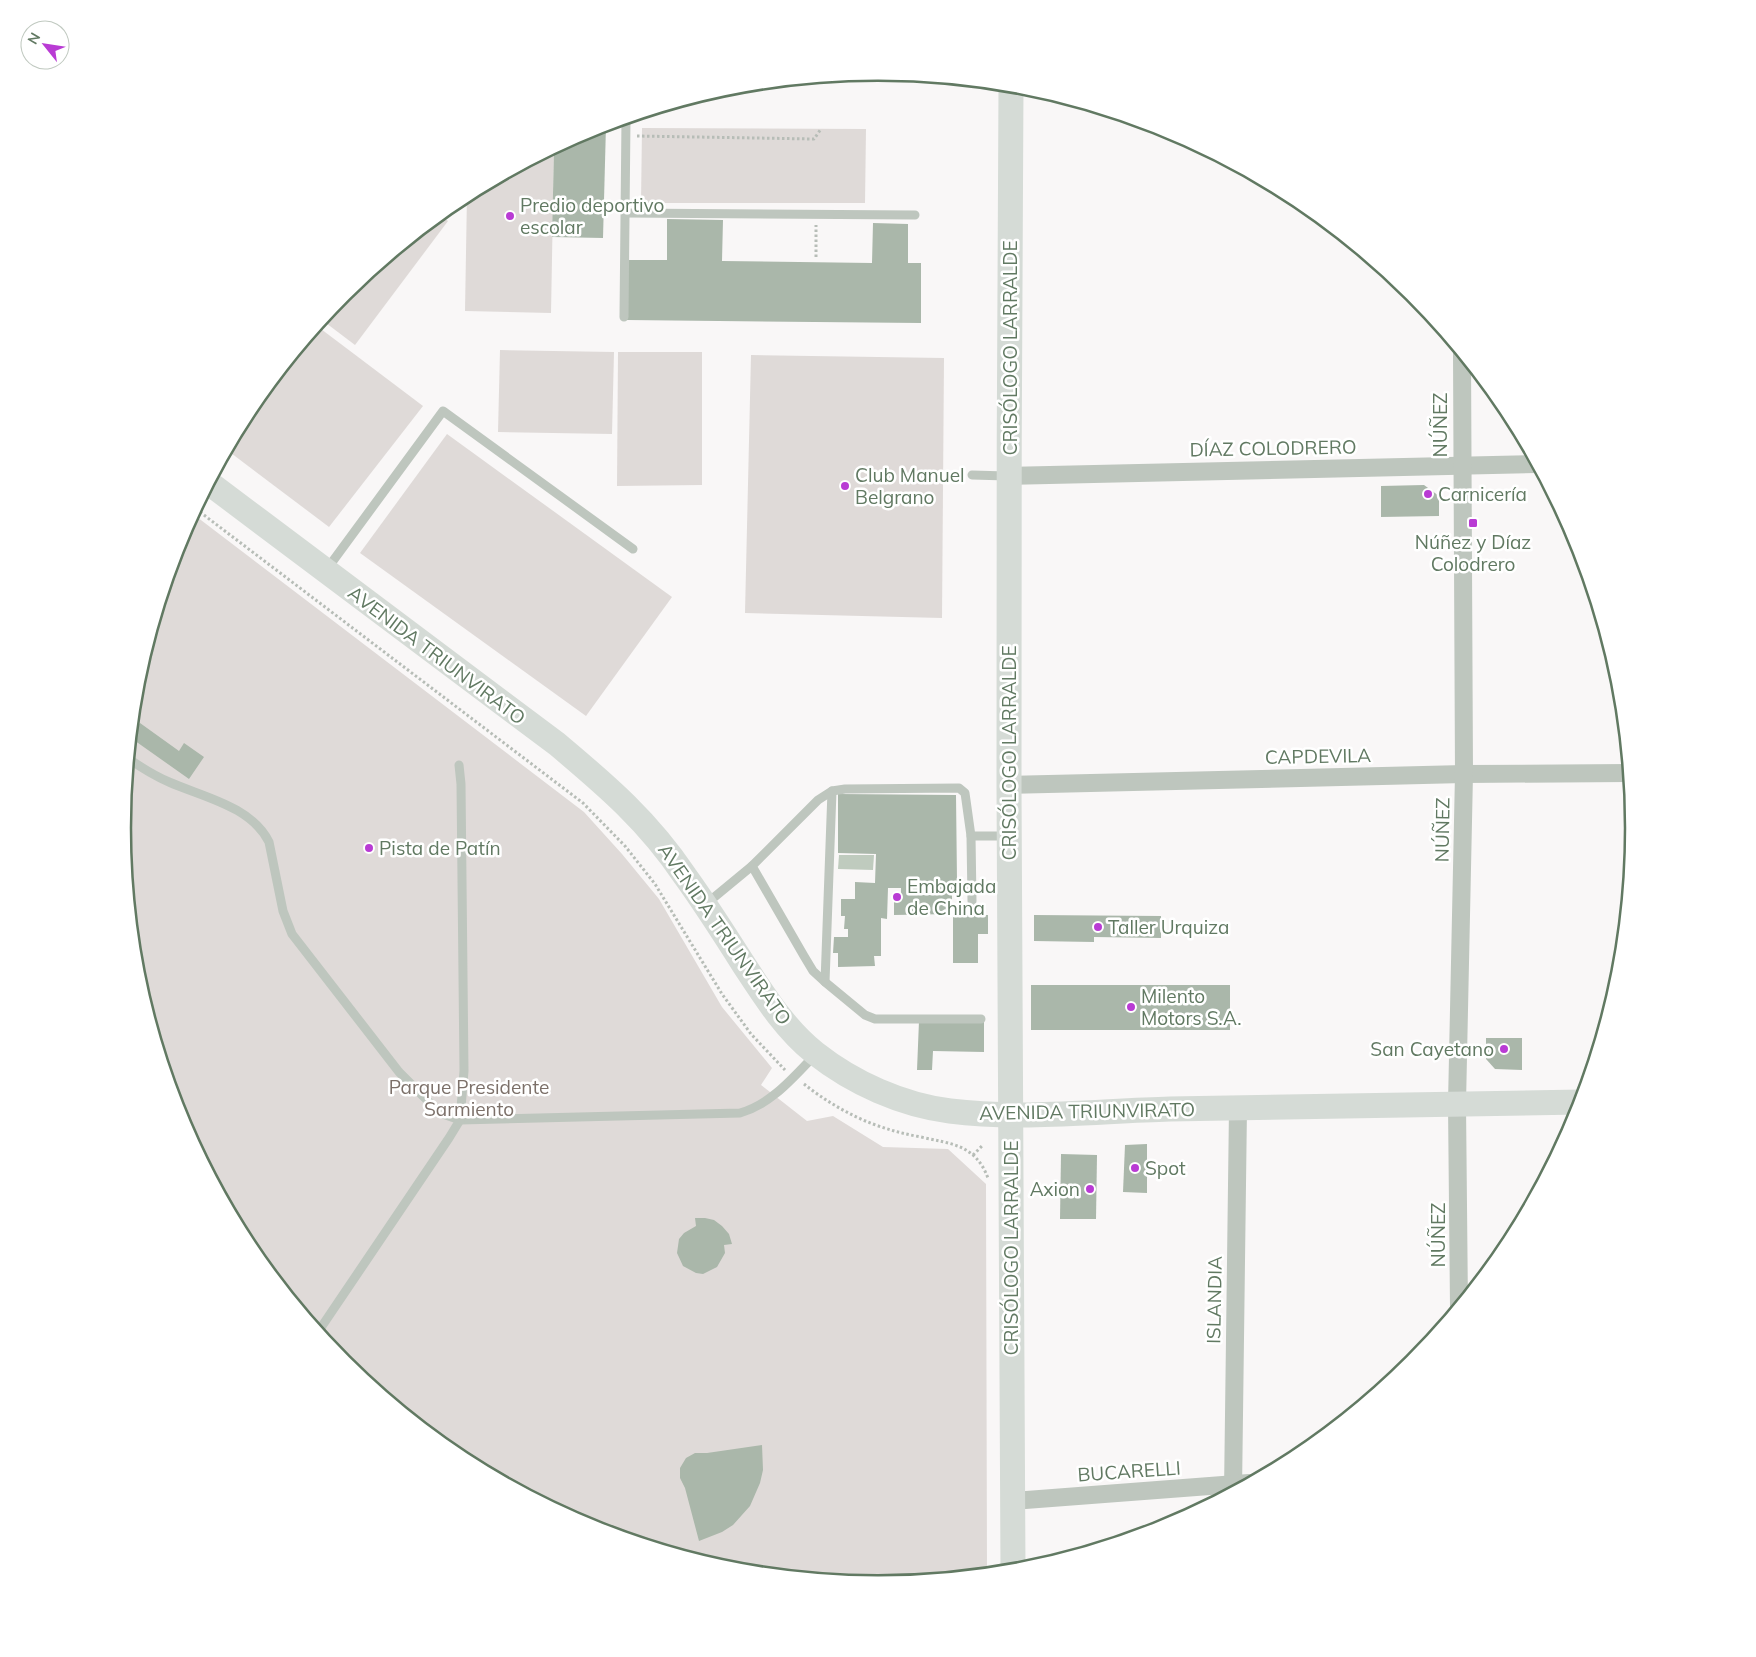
<svg xmlns="http://www.w3.org/2000/svg" width="1756" height="1657" font-family="Mulish,sans-serif">
  <style>
    .green { fill: #dfdad8 }
    .water { fill: #bfcbbe }
    .building { fill: #aab7aa }
    .lines { fill: none; stroke-linecap: round; stroke-linejoin: round }
    .path { stroke: #b7bdb7; stroke-width: 3; stroke-dasharray: 2.5 2.5; stroke-linecap: butt }
    .lane { stroke: #bec6be; stroke-width: 9 }
    .street { stroke: #bec6be; stroke-width: 18 }
    .secondary { stroke: #d5dbd6; stroke-width: 25 }
    .poi-dot { fill: #b93bd4; stroke: #fff; stroke-width: 2 }
    .labels { text-anchor: middle; stroke-width: 5; stroke-linejoin: round; paint-order: stroke }
    .poi-label { font-size: 19px; fill: #617962; stroke: #fff; text-anchor: start }
    .street-label { font-size: 19px; fill: #617962; stroke: #fff }
    .park-label { font-size: 19px; fill: #7c7069; stroke: #fff }
    .rim { fill: none; stroke: #617962; stroke-width: 2.5 }
  </style>
  <rect width="100%" height="100%" fill="#f9f7f7"/>
  <!-- green -->
  <g class="green">
    <polygon points="642,128 866,129 865,203 641,203"/>
    <polygon points="554,149 551,313 465,311 467,195"/>
    <polygon points="440,215 448,221 355,345 322,320 344,294"/>
    <polygon points="317,326 423,406 329,527 227,450 250,408"/>
    <polygon points="500,350 614,352 612,434 498,432"/>
    <polygon points="618,352 702,352 702,485 617,486"/>
    <polygon points="751,355 944,358 942,618 745,613"/>
    <polygon points="447,434 672,597 586,716 360,553"/>
    <polygon points="193,514 584,812 622,854 659,899 722,1007 772,1068 761,1085 807,1121 833,1116 883,1147 948,1149 986,1184 987,1574 878,1584 730,1570 588,1527 458,1457 343,1363 249,1248 179,1118 136,976 122,828 137,681 180,539"/>
  </g>
  <!-- water -->
  <polygon class="water" points="839,855 874,855 873,870 838,869"/>
  <!-- building -->
  <g class="building">
    <polygon points="606,125 603,238 552,237 554,149 589,130"/>
    <polygon points="667,219 723,220 722,261 872,263 873,223 908,224 908,263 921,263 921,323 627,320 628,260 667,260"/>
    <polygon points="1424,485 1439,496 1439,516 1381,517 1381,486"/>
    <polygon points="140,723 179,751 184,743 204,757 189,779 131,738"/>
    <polygon points="838,794 956,795 957,881 952,881 952,914 894,915 894,895 901,895 901,888 888,888 887,919 881,918 881,956 874,956 875,966 838,967 838,953 833,953 834,937 848,937 848,929 844,929 845,916 841,916 841,899 855,899 855,882 875,883 876,854 838,853"/>
    <polygon points="953,915 988,915 988,934 978,934 978,963 953,963"/>
    <polygon points="1034,915 1161,916 1161,938 1094,937 1094,942 1034,941"/>
    <rect x="1031" y="985" width="199" height="45"/>
    <polygon points="919,1021 984,1022 984,1052 933,1051 932,1070 917,1070"/>
    <polygon points="1486,1038 1522,1038 1522,1070 1495,1069 1486,1059"/>
    <polygon points="1147,1144 1147,1193 1123,1192 1125,1145"/>
    <polygon points="1061,1154 1097,1155 1096,1219 1060,1219"/>
    <polygon points="695,1218 705,1218 714,1220 722,1226 729,1234 732,1244 724,1245 725,1253 717,1267 703,1274 696,1273 683,1266 677,1253 679,1239 684,1233 696,1226"/>
    <polygon points="762,1445 763,1470 760,1483 750,1506 733,1525 722,1532 699,1541 685,1488 680,1478 680,1468 686,1458 695,1453 707,1453"/>
  </g>
  <g class="lines">
    <!-- path -->
    <g class="path">
      <polyline points="637,136 814,139 821,129"/>
      <polyline points="816,257 816,225"/>
      <polyline points="196,509 583,803 625,846 655,884 722,994 751,1034 785,1070"/>
      <path d="M804,1084C824,1100 849,1115 873,1124C889,1130 904,1134 921,1137C951,1144 975,1144 988,1178"/>
      <polyline points="973,1155 982,1146"/>
    </g>
    <!-- lane -->
    <g class="lane">
      <polyline points="625,213 915,215"/>
      <polyline points="624,317 626,119"/>
      <polyline points="972,475 1007,476"/>
      <polyline points="327,569 443,411 633,549"/>
      <path d="M129,759C142,768 155,776 169,782C203,797 251,806 269,842L283,911L292,934L399,1072L440,1113L460,1120L740,1113C771,1104 792,1079 814,1056"/>
      <polyline points="971,836 972,901"/>
      <polyline points="706,904 752,866"/>
      <polyline points="825,982 832,791"/>
      <polyline points="981,1019 875,1019 865,1015 825,982 813,971 804,956 752,866 818,800 832,791 845,789 959,788 965,793 971,836 1008,836"/>
      <polyline points="318,1332 449,1138 460,1120 464,1071 461,784 459,765"/>
    </g>
    <!-- street -->
    <g class="street">
      <polyline points="1010,476 1536,464"/>
      <polyline points="1009,785 1464,774 1629,773"/>
      <polyline points="1459,1307 1457,1104 1464,774 1462,354"/>
      <polyline points="1233,1492 1238,1108"/>
      <polyline points="1013,1501 1249,1483"/>
    </g>
    <!-- secondary -->
    <g class="secondary">
      <path d="M1011,86C1010,320 1008,553 1009,787C1009,1049 1012,1310 1013,1571"/>
      <path d="M209,483L557,744C607,786 648,821 685,876C706,905 725,935 744,965C765,997 785,1029 815,1053C853,1083 902,1105 950,1111C1023,1120 1097,1111 1170,1109C1307,1106 1444,1104 1581,1102"/>
    </g>
  </g>
  <!-- markers -->
  <g class="poi-dot">
    <circle cx="510" cy="216" r="5"/>
    <circle cx="845" cy="486" r="5"/>
    <circle cx="1428" cy="494" r="5"/>
    <rect x="1468" y="518" width="10" height="10" rx="2.5"/>
    <circle cx="369" cy="848" r="5"/>
    <circle cx="897" cy="897" r="5"/>
    <circle cx="1098" cy="927" r="5"/>
    <circle cx="1131" cy="1007" r="5"/>
    <circle cx="1504" cy="1049" r="5"/>
    <circle cx="1135" cy="1168" r="5"/>
    <circle cx="1090" cy="1189" r="5"/>
  </g>
  <g class="labels">
    <!-- poi labels -->
    <g class="poi-label">
      <text x="520" y="212">Predio deportivo<tspan x="520" dy="22">escolar</tspan></text>
      <text x="855" y="482">Club Manuel<tspan x="855" dy="22">Belgrano</tspan></text>
      <text x="1438" y="501">Carnicería</text>
      <text x="1473" y="549" text-anchor="middle">Núñez y Díaz<tspan x="1473" dy="22">Colodrero</tspan></text>
      <text x="379" y="855">Pista de Patín</text>
      <text x="907" y="893">Embajada<tspan x="907" dy="22">de China</tspan></text>
      <text x="1108" y="934">Taller Urquiza</text>
      <text x="1141" y="1003">Milento<tspan x="1141" dy="22">Motors S.A.</tspan></text>
      <text x="1494" y="1056" text-anchor="end">San Cayetano</text>
      <text x="1145" y="1175">Spot</text>
      <text x="1080" y="1196" text-anchor="end">Axion</text>
    </g>
    <!-- street labels -->
    <g class="street-label">
      <text transform="translate(1010 348) rotate(-90)" y="7">CRISÓLOGO LARRALDE</text>
      <text transform="translate(1440 425) rotate(-90)" y="7">NÚÑEZ</text>
      <text transform="translate(1273 448) rotate(-1)" y="7">DÍAZ COLODRERO</text>
      <text transform="translate(437 655) rotate(37)" y="7">AVENIDA TRIUNVIRATO</text>
      <text transform="translate(1009 753) rotate(-90)" y="7">CRISÓLOGO LARRALDE</text>
      <text transform="translate(1318 756) rotate(-1)" y="7">CAPDEVILA</text>
      <text transform="translate(1442 830) rotate(-89)" y="7">NÚÑEZ</text>
      <text transform="translate(725 934) rotate(55)" y="7">AVENIDA TRIUNVIRATO</text>
      <text transform="translate(1087 1111) rotate(-1)" y="7">AVENIDA TRIUNVIRATO</text>
      <text transform="translate(1438 1235) rotate(-90)" y="7">NÚÑEZ</text>
      <text transform="translate(1011 1248) rotate(-90)" y="7">CRISÓLOGO LARRALDE</text>
      <text transform="translate(1214 1300) rotate(-89)" y="7">ISLANDIA</text>
      <text transform="translate(1129 1471) rotate(-4)" y="7">BUCARELLI</text>
    </g>
    <!-- park labels -->
    <g class="park-label">
      <text x="469" y="1094">Parque Presidente<tspan x="469" dy="22">Sarmiento</tspan></text>
    </g>
  </g>
  <!-- crop -->
  <path d="M0 0H1756V1657H0ZM131 828a747 747 0 1 1 1494 0a747 747 0 1 1-1494 0Z" fill="#fff" fill-rule="evenodd"/>
  <path class="rim" d="M131 828a747 747 0 1 1 1494 0a747 747 0 1 1-1494 0Z"/>
  <!-- north arrow -->
  <g transform="translate(45 45) rotate(300)"><circle r="24" fill="#ffffff" stroke="#c0c9c0"/>
  <path d="M0-4L9 19L0 12L-9 19Z" fill="#b93bd4"/>
  <text y="-8" font-size="14" font-weight="bold" text-anchor="middle" fill="#617962">N</text>
  </g>
</svg>
